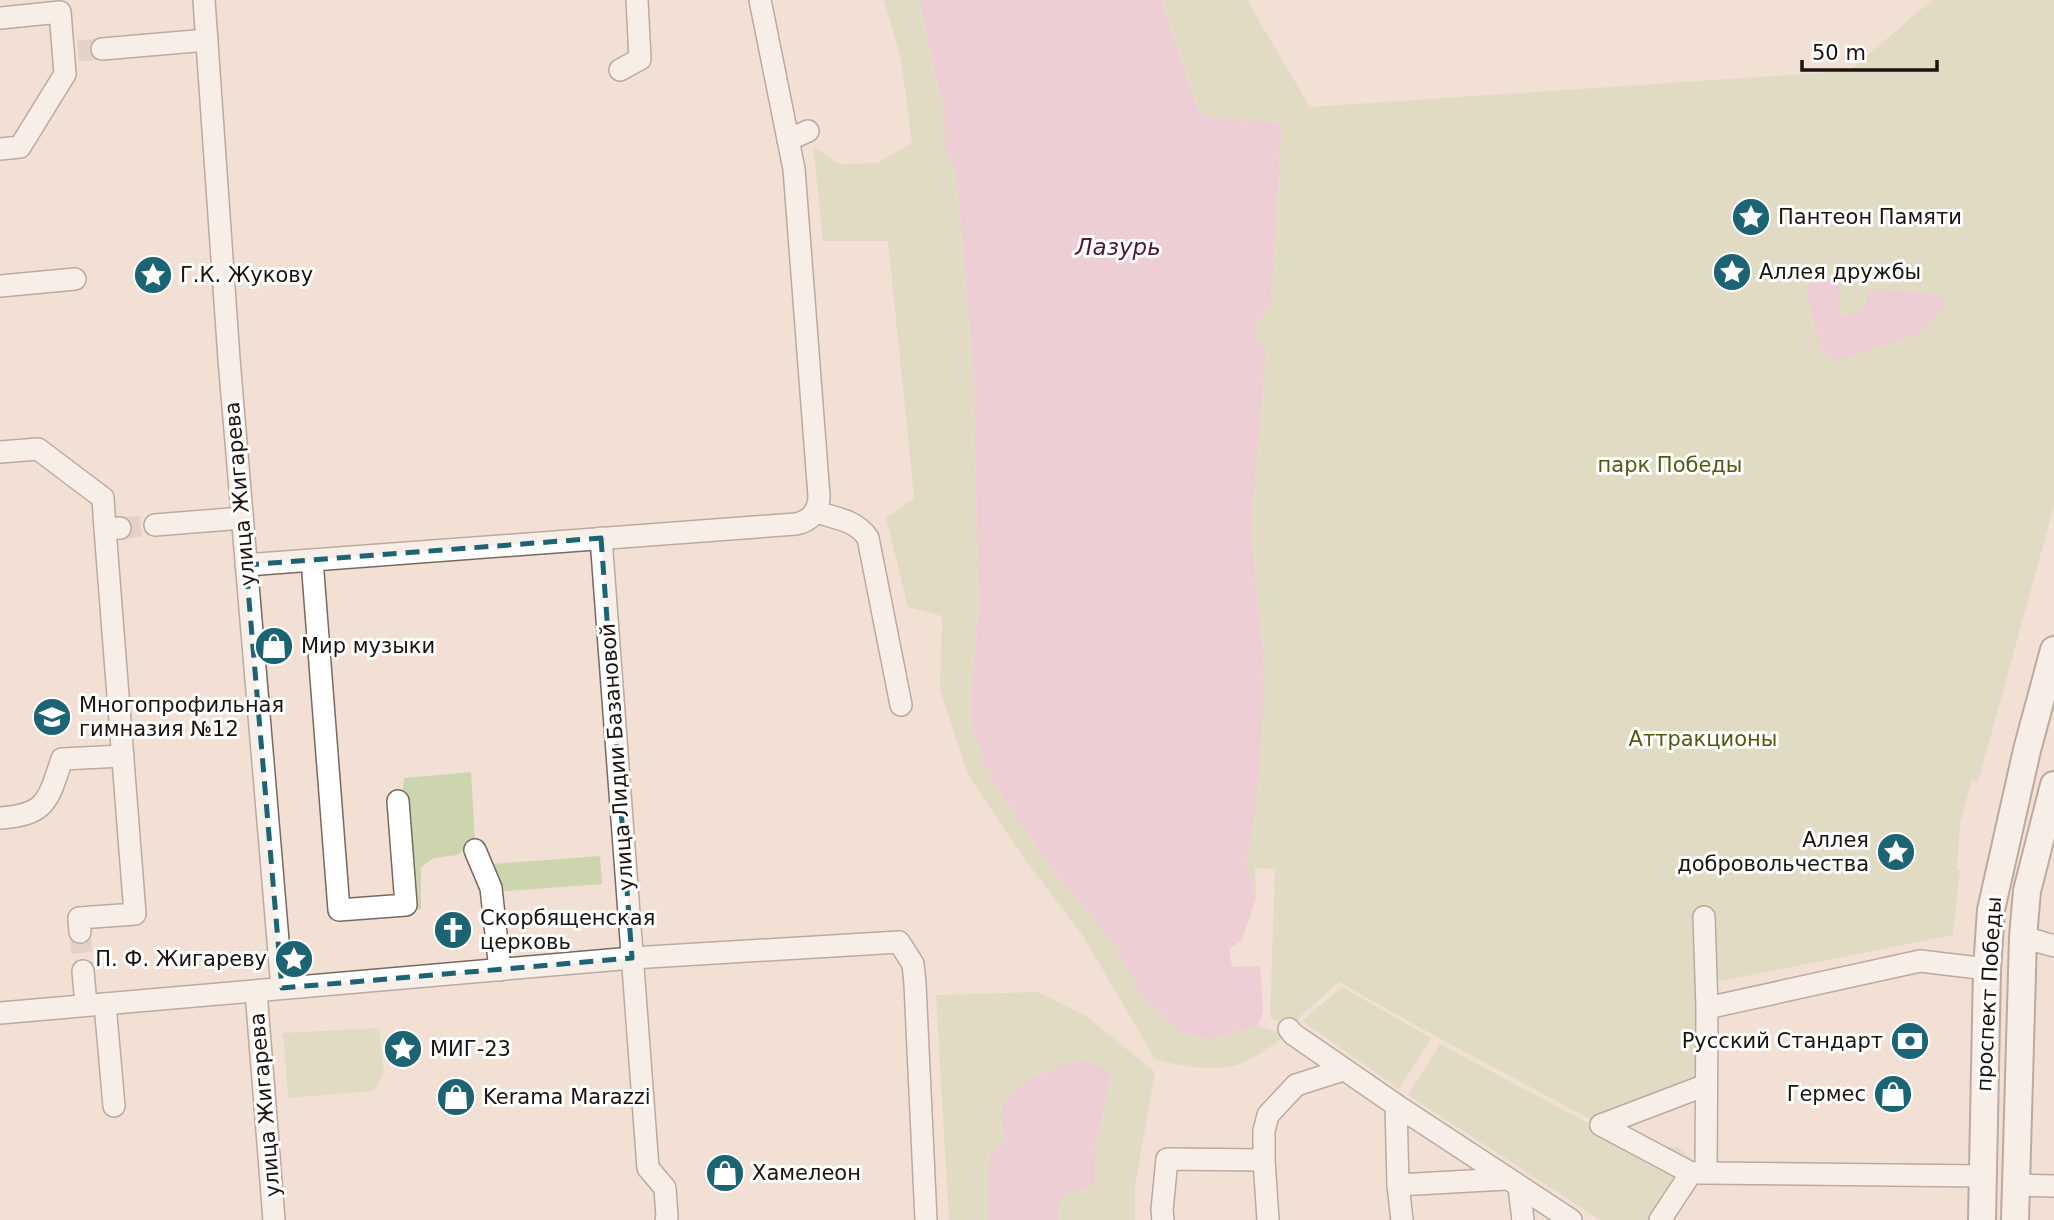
<svg xmlns="http://www.w3.org/2000/svg" width="2054" height="1220" font-family="'DejaVu Sans',sans-serif">
  <style>
    .green { fill: #cdd5ae }
    .water { fill: #e7b8d2 }
    .lines { fill: none; stroke-linecap: round; stroke-linejoin: round }
    .minor-tunnel { stroke: #d2c1b7; stroke-width: 21; stroke-dasharray: 21 10; stroke-linecap: butt }
    .minor-casing { stroke: #79685f; stroke-width: 24 }
    .major-casing { stroke: #79685f; stroke-width: 30 }
    .minor { stroke: #fff; stroke-width: 21 }
    .major { stroke: #fff; stroke-width: 26 }
    .marked { fill: none; stroke: #1c6373; stroke-width: 5; stroke-dasharray: 14 9; stroke-linejoin: round }
    .labels { text-anchor: middle; stroke-width: 6; stroke-linejoin: round; paint-order: stroke }
    .poi-label { font-size: 21px; fill: #1a1410; stroke: #fff; text-anchor: start }
    .park-label { font-size: 21px; fill: #505a12; stroke: #fff }
    .street-label { font-size: 21px; fill: #1a1410; stroke: #fff }
    .water-label { font-size: 23px; font-style: italic; fill: #50193c; stroke: #fff }
  </style>
  <rect width="100%" height="100%" fill="#f3e0d5"/>
  <!-- green -->
  <g class="green">
    <path d="M884,0H920L945,117V147L956,170L973,361L979,609L971,694L972,725L985,765L1008,806L1065,885L1115,944L1143,999L1184,1033L1210,1039L1258,1026L1287,1035C1275,1043 1264,1052 1251,1059C1223,1075 1184,1067 1155,1059L1083,936L1026,861L968,775L940,690L942,616L908,607L886,518L914,498L888,241H823L813,146L839,164L877,163L912,143L901,59Z"/>
    <polygon points="1161,0 1247,0 1310,107 1849,71 1932,0 2054,0 2054,506 1978,782 1972,779 1960,824 1957,870 1960,870 1953,935 1706,984 1706,1085 1601,1125 1437,1037 1339,982 1305,1012 1289,1029 1270,1017 1275,869 1255,868 1256,898 1247,868 1250,843 1257,670 1264,668 1264,665 1251,528 1266,356 1255,337 1254,326 1271,302 1282,123 1206,117 1197,108"/>
    <polygon points="471,772 475,840 458,855 434,858 421,867 421,909 409,911 401,808 404,778"/>
    <polygon points="600,856 602,884 493,892 490,864"/>
    <polygon points="1342,987 1431,1038 1399,1089 1302,1021"/>
    <polygon points="1038,992 1086,1016 1155,1072 1135,1186 1135,1220 1059,1220 1057,1215 1060,1197 1095,1184 1096,1145 1112,1072 1002,1108 1005,1139 988,1174 989,1220 949,1220 936,995"/>
    <polygon points="379,1028 384,1074 374,1091 288,1098 283,1033"/>
    <polygon points="1440,1044 1646,1154 1653,1146 1679,1147 1698,1166 1661,1202 1649,1220 1600,1220 1408,1095"/>
  </g>
  <!-- water -->
  <g class="water">
    <polygon points="920,0 1161,0 1197,108 1206,117 1282,123 1271,302 1254,326 1256,337 1266,356 1251,528 1264,665 1259,775 1247,868 1256,898 1242,940 1229,949 1232,967 1260,966 1263,1011 1258,1026 1210,1039 1183,1033 1143,999 1115,944 1065,885 1008,806 985,765 972,725 971,694 979,609 973,361 956,170 945,147 945,117"/>
    <path d="M1820,277L1835,278L1839,287L1838,311L1844,317L1865,310L1868,293L1873,289L1937,294L1943,299L1945,305L1941,312L1917,335L1841,359C1830,359 1826,356 1820,347L1807,289L1811,281Z"/>
    <path d="M1081,1060L1112,1071L1096,1145L1095,1184L1061,1197L1057,1215L1059,1220H989L988,1174L991,1154L1005,1139C1004,1129 1000,1115 1003,1106C1012,1080 1057,1067 1081,1060Z"/>
  </g>
  <g class="lines">
    <!-- minor-tunnel -->
    <g class="minor-tunnel">
      <polyline points="78,51 102,49"/>
      <polyline points="120,528 155,525"/>
      <polyline points="80,932 83,971"/>
    </g>
    <!-- minor casing -->
    <g class="minor-casing">
      <g id="minor">
        <polyline points="204,0 229,359 282,988"/>
        <polyline points="0,18 60,12 65,74 20,147 0,149"/>
        <polyline points="102,49 207,40"/>
        <polyline points="620,70 640,59 637,0"/>
        <polyline points="788,140 808,131"/>
        <polyline points="0,286 75,279"/>
        <polyline points="0,452 38,449 103,498 105,529"/>
        <path d="M816,512C835,518 856,520 868,538L901,705"/>
        <polyline points="155,525 242,518"/>
        <polyline points="601,538 648,1168 665,1188 667,1216 666,1220"/>
        <polyline points="312,560 339,910 406,905 398,801"/>
        <path d="M246,565L796,524C811,521 819,511 819,496L794,169L760,0"/>
        <path d="M0,818C47,815 48,800 62,759L123,756"/>
        <polyline points="475,850 491,888 500,970"/>
        <polyline points="1704,917 1707,1008"/>
        <polyline points="80,932 79,918 135,914 105,529 120,528"/>
        <polyline points="2023,937 2054,946"/>
        <polyline points="83,971 86,1005"/>
        <polyline points="256,991 274,1220"/>
        <polyline points="105,1004 114,1106"/>
        <polyline points="0,1013 632,958 899,942 913,964 915,984 926,1220"/>
        <polyline points="1289,1029 1293,1034 1396,1105 1571,1220"/>
        <polyline points="1396,1105 1398,1185 1402,1220"/>
        <polyline points="1601,1125 1706,1085"/>
        <polyline points="1601,1125 1691,1173"/>
        <polyline points="1706,1173 1983,1176"/>
        <polyline points="1398,1185 1506,1179"/>
        <polyline points="2015,1185 2054,1186"/>
        <polyline points="1519,1187 1523,1220"/>
        <polyline points="1163,1220 1162,1210 1167,1159 1264,1160"/>
        <polyline points="1268,1220 1264,1160 1264,1131 1268,1115 1296,1085 1343,1070"/>
        <polyline points="1660,1220 1691,1173 1706,1173 1707,1008 1920,961 1987,969"/>
      </g>
    </g>
    <!-- major casing -->
    <g class="major-casing">
      <g id="major">
        <polyline points="1982,1220 1987,969 1991,910 2027,750 2054,650"/>
        <polyline points="2015,1220 2023,937 2027,891 2054,785"/>
      </g>
    </g>
    <!-- minor -->
    <use href="#minor" class="minor"/>
    <!-- major -->
    <use href="#major" class="major"/>
  </g>
  <!-- marked area -->
  <path d="M0 0H2054V1220H0ZM601,538L632,958L282,988L246,565Z" fill="#f3e0d5" fill-opacity=".55" fill-rule="evenodd"/>
  <path class="marked" d="M601,538L632,958L282,988L246,565Z"/>
  <!-- icons -->
  <defs>
    <g id="sight-disc" transform="scale(2.0125)"><circle r="9.5" fill="#1c6373" stroke="#fff"/><path d="M0-6L1.8-2.2L6-1.7L2.9 1.2L3.7 5.4L0 3.3L-3.7 5.4L-2.9 1.2L-6-1.7L-1.8-2.2Z" fill="#fff"/></g>
    <g id="shop-disc" transform="scale(2.0125)"><circle r="9.5" fill="#1c6373" stroke="#fff"/><path d="M-5-2.5h2.3a2.7 3.5 0 0 1 5.4 0H5L5.5 6h-11ZM-1.5-2.5h3a1.5 2.3 0 0 0-3 0Z" fill="#fff"/></g>
    <g id="school-disc" transform="scale(2.0125)"><circle r="9.5" fill="#1c6373" stroke="#fff"/><path d="M0-5L7-2L0 1L-7-2ZM-4 1L0 2.5L4 1V4Q0 6-4 4Z" fill="#fff"/></g>
    <g id="church-disc" transform="scale(2.0125)"><circle r="9.5" fill="#1c6373" stroke="#fff"/><path d="M-1.2-6h2.4v3.5h3.3v2.4h-3.3V6h-2.4V-.1h-3.3v-2.4h3.3Z" fill="#fff"/></g>
    <g id="bank-disc" transform="scale(2.0125)"><circle r="9.5" fill="#1c6373" stroke="#fff"/><path d="M-6-4H6V4H-6ZM0-2.3a2.3 2.3 0 1 0 0 4.6a2.3 2.3 0 1 0 0-4.6Z" fill="#fff"/></g>
  </defs>
  <g fill-rule="evenodd">
    <use href="#sight-disc" x="1751" y="217"/>
    <use href="#sight-disc" x="1732" y="272"/>
    <use href="#sight-disc" x="153" y="275"/>
    <use href="#shop-disc" x="274" y="646"/>
    <use href="#school-disc" x="52" y="717"/>
    <use href="#sight-disc" x="1896" y="852"/>
    <use href="#church-disc" x="453" y="930"/>
    <use href="#sight-disc" x="294" y="959"/>
    <use href="#bank-disc" x="1910" y="1041"/>
    <use href="#sight-disc" x="403" y="1049"/>
    <use href="#shop-disc" x="1893" y="1094"/>
    <use href="#shop-disc" x="456" y="1097"/>
    <use href="#shop-disc" x="725" y="1173"/>
  </g>
  <g class="labels">
    <!-- poi labels -->
    <g class="poi-label">
      <text x="1778" y="224">Пантеон Памяти</text>
      <text x="1759" y="279">Аллея дружбы</text>
      <text x="180" y="282">Г.К. Жукову</text>
      <text x="301" y="653">Мир музыки</text>
      <text x="79" y="712">Многопрофильная<tspan x="79" dy="24">гимназия №12</tspan></text>
      <text x="1869" y="847" text-anchor="end">Аллея<tspan x="1869" dy="24">добровольчества</tspan></text>
      <text x="480" y="925">Скорбященская<tspan x="480" dy="24">церковь</tspan></text>
      <text x="267" y="966" text-anchor="end">П. Ф. Жигареву</text>
      <text x="1883" y="1048" text-anchor="end">Русский Стандарт</text>
      <text x="430" y="1056">МИГ-23</text>
      <text x="1866" y="1101" text-anchor="end">Гермес</text>
      <text x="483" y="1104">Kerama Marazzi</text>
      <text x="752" y="1180">Хамелеон</text>
    </g>
    <!-- park labels -->
    <g class="park-label">
      <text x="1670" y="472">парк Победы</text>
      <text x="1703" y="746">Аттракционы</text>
    </g>
    <!-- street labels -->
    <g class="street-label">
      <text transform="translate(240 494) rotate(-95)" y="7">улица Жигарева</text>
      <text transform="translate(617 757) rotate(-94)" y="7">улица Лидии Базановой</text>
      <text transform="translate(1989 994) rotate(-87)" y="7">проспект Победы</text>
      <text transform="translate(265 1105) rotate(-95)" y="7">улица Жигарева</text>
    </g>
    <!-- water labels -->
    <g class="water-label">
      <text x="1118" y="255">Лазурь</text>
    </g>
  </g>
  <!-- scale -->
  <path d="M1802 60v10h135v-10" fill="none" stroke="#1a1410" stroke-width="3.5"/>
  <text x="1812" y="60" font-size="21" fill="#1a1410" stroke="#ffffff" stroke-width="5" paint-order="stroke">50 m</text>
</svg>
